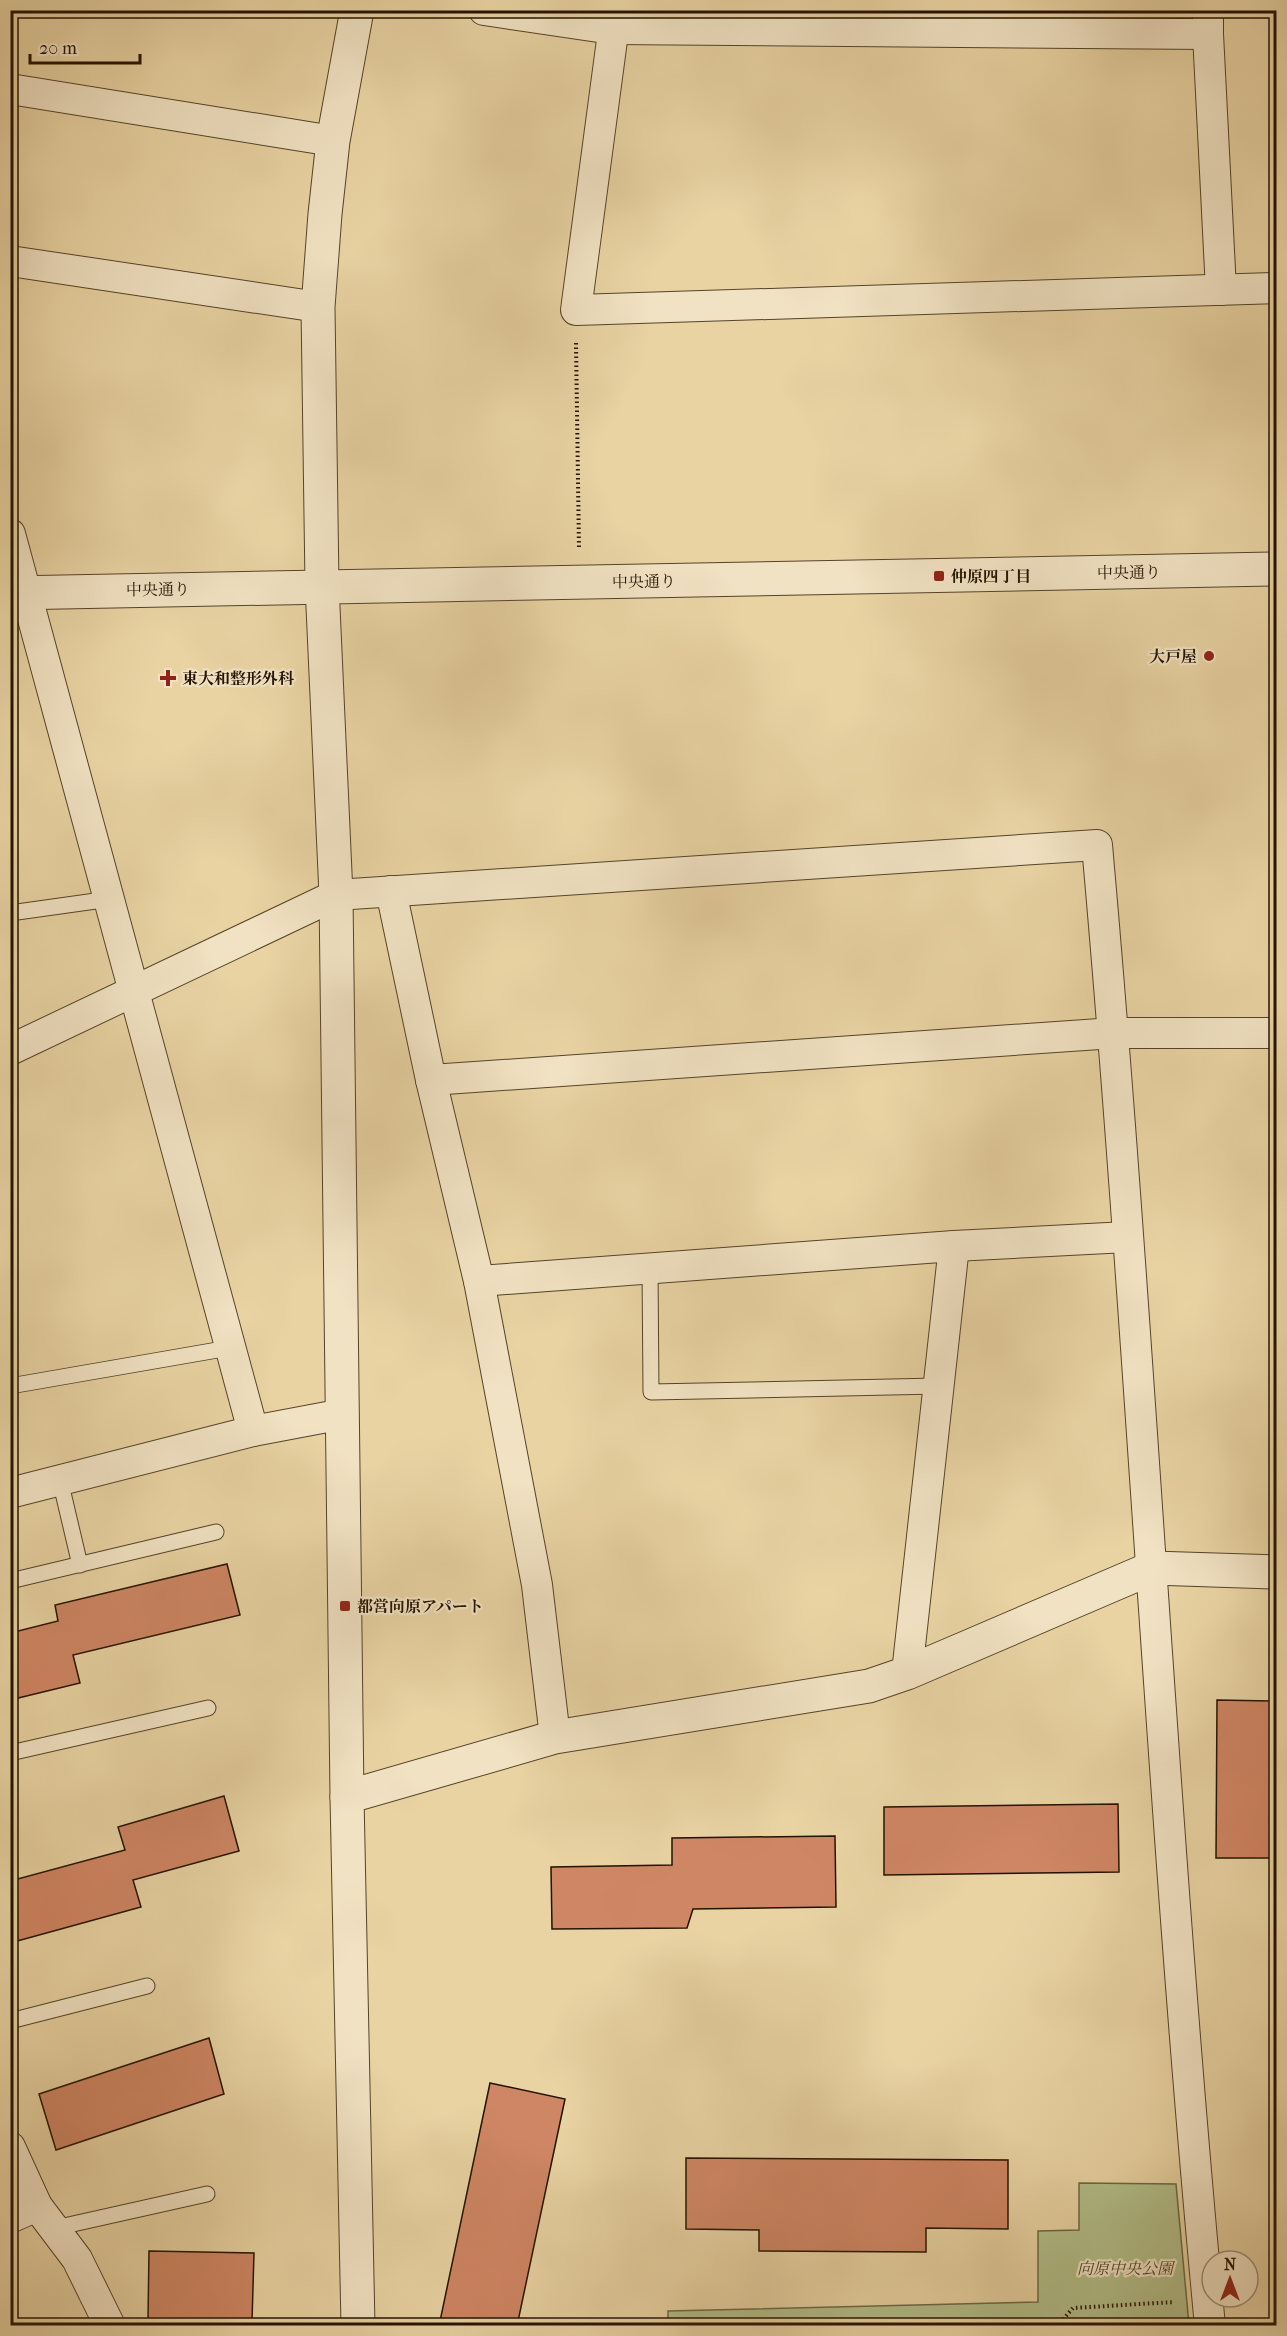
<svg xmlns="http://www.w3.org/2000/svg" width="1287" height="2336" font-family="'IM FELL French Canon','Noto Serif JP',serif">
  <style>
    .green { fill: #b2be89; stroke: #6b6844; stroke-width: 1.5 }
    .building { fill: #cf8664; stroke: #241300; stroke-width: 1.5 }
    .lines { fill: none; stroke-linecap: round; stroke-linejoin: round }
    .service-casing { stroke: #554329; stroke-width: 17 }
    .minor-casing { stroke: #554329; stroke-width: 32 }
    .tertiary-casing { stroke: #554329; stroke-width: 35 }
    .path { stroke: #241300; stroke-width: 4; stroke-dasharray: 1.5 3; stroke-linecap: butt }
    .service { stroke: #f1e2c3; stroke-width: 15 }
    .minor { stroke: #f1e2c3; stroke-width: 30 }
    .tertiary { stroke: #f1e2c3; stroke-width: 33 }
    .poi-dot { fill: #8f2418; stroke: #f1e2c3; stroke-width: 2 }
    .labels { text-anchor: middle; stroke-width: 4.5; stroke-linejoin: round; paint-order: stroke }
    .street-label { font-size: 16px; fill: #241300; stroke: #f1e2c3 }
    .poi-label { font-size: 16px; font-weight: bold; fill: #241300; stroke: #f1e2c3; text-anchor: start }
    .park-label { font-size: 16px; font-style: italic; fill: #4f4629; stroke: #f1e2c3 }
  </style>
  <rect width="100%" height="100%" fill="#e9d3a3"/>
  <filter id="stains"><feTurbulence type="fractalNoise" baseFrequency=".00333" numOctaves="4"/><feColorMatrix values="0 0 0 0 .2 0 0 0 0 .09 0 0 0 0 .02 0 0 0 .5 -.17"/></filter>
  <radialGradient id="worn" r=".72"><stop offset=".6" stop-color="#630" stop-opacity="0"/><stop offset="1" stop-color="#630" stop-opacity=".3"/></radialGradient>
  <!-- green -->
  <polygon class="green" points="1079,2183 1176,2184 1189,2325 668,2325 668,2311 1038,2302 1038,2231 1079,2230"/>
  <!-- building -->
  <g class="building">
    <polygon points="227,1564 240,1615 73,1655 80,1683 10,1700 10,1633 58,1621 55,1605"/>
    <polygon points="1217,1700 1276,1701 1276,1858 1216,1858"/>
    <polygon points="224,1796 239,1851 133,1880 141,1907 10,1943 10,1881 125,1850 118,1827"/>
    <polygon points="1118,1804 1119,1872 884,1875 884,1807"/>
    <polygon points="835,1836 836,1907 693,1909 687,1928 552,1929 551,1867 672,1865 672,1838"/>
    <polygon points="209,2038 224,2094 56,2150 39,2094"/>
    <polygon points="490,2083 565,2099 517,2326 439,2326"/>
    <polygon points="686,2158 1008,2160 1008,2229 926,2228 926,2252 759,2251 759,2230 686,2229"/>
    <polygon points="149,2251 254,2253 252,2321 148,2319"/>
  </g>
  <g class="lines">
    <!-- service casing -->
    <g class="service-casing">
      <g id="service">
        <polyline points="10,913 110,899"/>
        <polyline points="650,1268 651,1392 938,1386"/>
        <polyline points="10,1386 229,1348"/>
        <polyline points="60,1480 80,1565"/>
        <polyline points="10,1581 216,1532"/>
        <polyline points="10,1753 208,1708"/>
        <polyline points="10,2021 147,1986"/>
        <polyline points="55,2228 207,2194"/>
      </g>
    </g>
    <!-- minor casing -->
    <g class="minor-casing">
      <g id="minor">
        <polyline points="484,10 612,29 1208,34"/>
        <polyline points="616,10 576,310 1276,288"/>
        <polyline points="1208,10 1208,34 1221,290"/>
        <polyline points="10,89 333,141"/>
        <polyline points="10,261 318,307"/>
        <polyline points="10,534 253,1431"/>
        <polyline points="391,891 431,1080 479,1281 537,1585 555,1737"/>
        <path d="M10,1050L336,895L1097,845C1141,1338 1163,1833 1210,2326"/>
        <polyline points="431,1080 1114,1033 1276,1033"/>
        <polyline points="479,1281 954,1246 1127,1237"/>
        <polyline points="10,1493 253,1431 343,1414"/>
        <polyline points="907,1673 954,1246"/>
        <polyline points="10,2147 37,2206 77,2259 110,2326"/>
        <polyline points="10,2218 37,2206"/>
      </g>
    </g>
    <!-- tertiary casing -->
    <g class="tertiary-casing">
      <g id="tertiary">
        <polyline points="357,10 333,141 325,214 318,307 322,585 336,895 347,1797 358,2326"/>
        <polyline points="10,593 1276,569"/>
        <polyline points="347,1797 555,1737 869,1686 907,1673 1152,1568 1276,1572"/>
      </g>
    </g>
    <!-- path -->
    <g class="path">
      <polyline points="576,343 579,549"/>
      <polyline points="1057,2326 1073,2308 1174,2302"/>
    </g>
    <!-- service -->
    <use href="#service" class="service"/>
    <!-- minor -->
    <use href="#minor" class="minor"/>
    <!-- tertiary -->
    <use href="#tertiary" class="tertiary"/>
  </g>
  <!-- markers -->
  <g class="poi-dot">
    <rect x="933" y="570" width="12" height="12" rx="3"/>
    <circle cx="1209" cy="656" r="6"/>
    <path d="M165 669h6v6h6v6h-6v6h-6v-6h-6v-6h6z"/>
    <rect x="339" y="1600" width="12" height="12" rx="3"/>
  </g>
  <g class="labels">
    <!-- street labels -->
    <g class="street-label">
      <text transform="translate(1129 572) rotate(-1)" y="6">中央通り</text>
      <text transform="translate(644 581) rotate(-1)" y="6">中央通り</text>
      <text transform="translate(158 589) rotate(-1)" y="6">中央通り</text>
    </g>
    <!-- poi labels -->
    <g class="poi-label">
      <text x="951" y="582">仲原四丁目</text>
      <text x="1197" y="662" text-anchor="end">大戸屋</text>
      <text x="182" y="684">東大和整形外科</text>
      <text x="357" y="1612">都営向原アパート</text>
    </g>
    <!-- park labels -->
    <g class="park-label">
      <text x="1125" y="2274">向原中央公園</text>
    </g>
  </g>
  <!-- margin -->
  <rect width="1287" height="2336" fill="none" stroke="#e9d3a3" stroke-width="36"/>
  <rect x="12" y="12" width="1263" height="2312" fill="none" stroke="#241300" stroke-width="3"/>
  <rect x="18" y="18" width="1251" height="2300" fill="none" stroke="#241300" stroke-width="1.5"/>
  <!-- north arrow -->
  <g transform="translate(1230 2279)"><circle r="28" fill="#f1e2c3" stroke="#9f8f75" stroke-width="1.5"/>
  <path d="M0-4.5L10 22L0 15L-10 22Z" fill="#8f2418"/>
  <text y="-9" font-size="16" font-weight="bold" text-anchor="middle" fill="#241300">N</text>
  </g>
  <!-- scale -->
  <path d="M30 54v9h110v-9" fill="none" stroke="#241300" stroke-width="3"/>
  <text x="39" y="54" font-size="18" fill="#241300" stroke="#f1e2c3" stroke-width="4.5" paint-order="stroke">20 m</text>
  <rect width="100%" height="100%" filter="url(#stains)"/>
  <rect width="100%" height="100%" fill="url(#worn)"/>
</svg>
